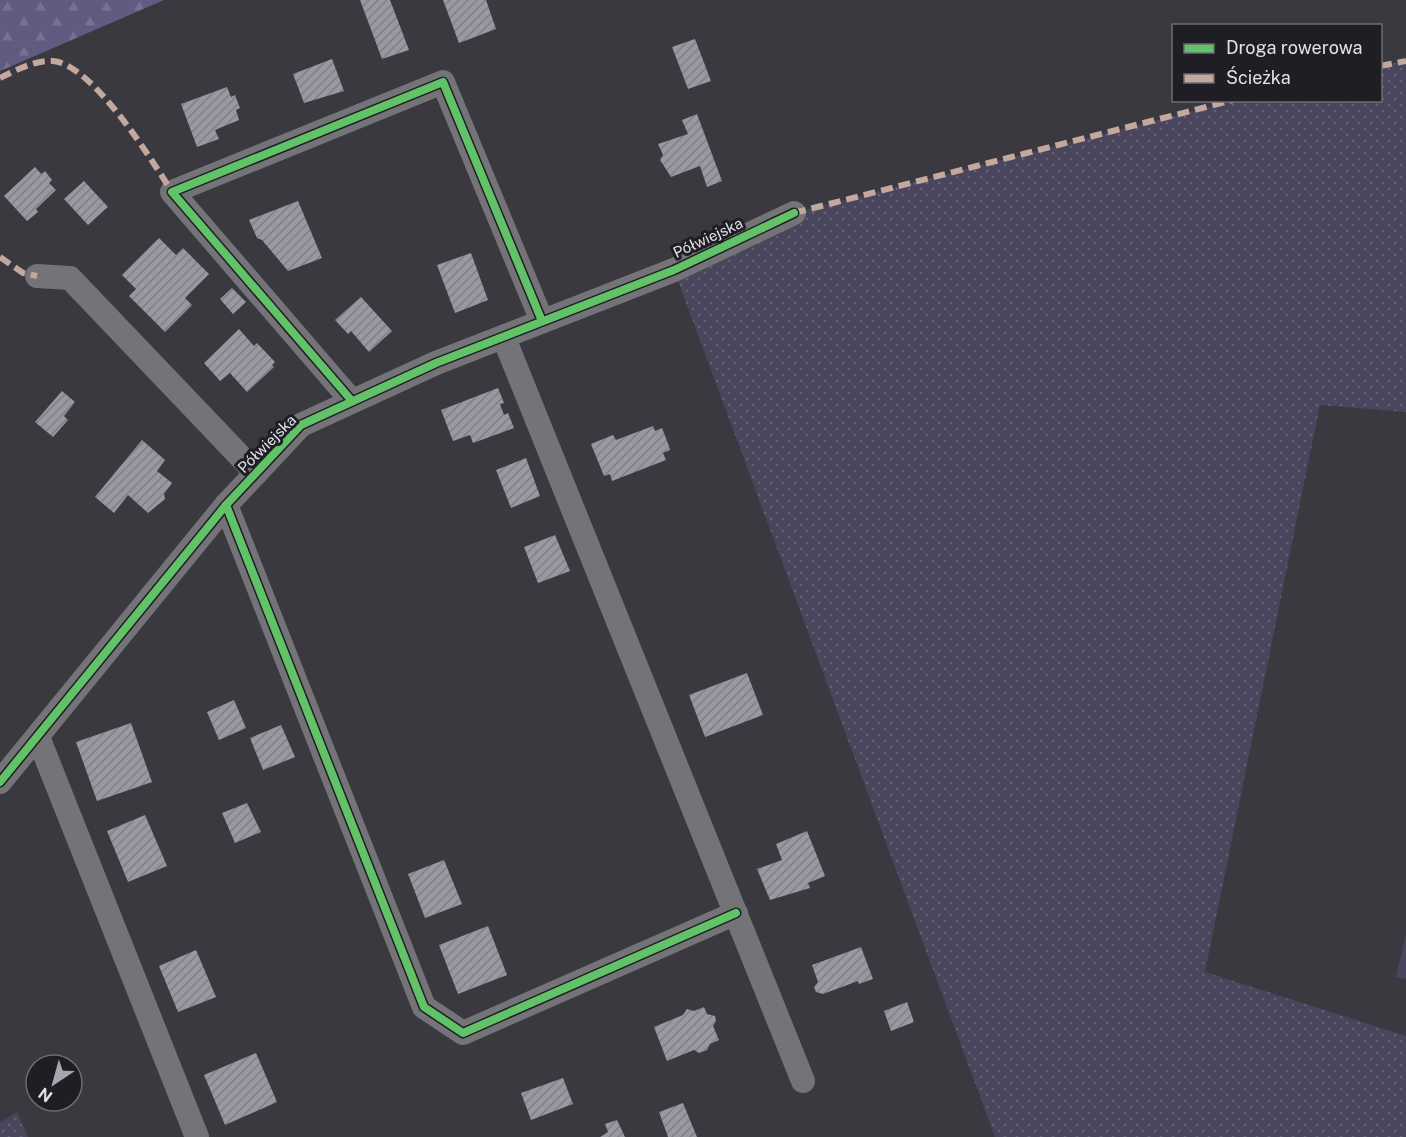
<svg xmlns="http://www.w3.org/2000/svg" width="1406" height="1137" font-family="'Public Sans',sans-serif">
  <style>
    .grass { fill: url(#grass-dots) }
    .forest { fill: url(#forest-firs) }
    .pitch { fill: #49455d }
    .building { fill: url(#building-hatch) }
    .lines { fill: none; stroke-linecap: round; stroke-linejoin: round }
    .minor { stroke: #747478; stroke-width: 24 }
    .quiet { stroke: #c3a89e; stroke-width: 6; stroke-dasharray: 12 6; stroke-linecap: butt }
    .cycleway-casing { stroke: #1f1e24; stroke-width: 11 }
    .cycleway { stroke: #61c268; stroke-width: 8 }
    .labels { text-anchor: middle; stroke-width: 6; stroke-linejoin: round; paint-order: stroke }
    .street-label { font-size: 15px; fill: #e2e1e9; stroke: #1f1e24 }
  </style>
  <defs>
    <pattern id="grass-dots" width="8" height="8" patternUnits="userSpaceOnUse" patternTransform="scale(1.5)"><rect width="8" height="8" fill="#49455d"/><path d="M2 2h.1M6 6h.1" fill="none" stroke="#636074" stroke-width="1.8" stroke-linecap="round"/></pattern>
    <pattern id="forest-firs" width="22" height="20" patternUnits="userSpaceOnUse" patternTransform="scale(1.5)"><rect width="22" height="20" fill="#605b80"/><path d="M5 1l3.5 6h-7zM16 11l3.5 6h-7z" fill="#767292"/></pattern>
    <pattern id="building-hatch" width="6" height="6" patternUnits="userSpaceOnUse" patternTransform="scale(1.5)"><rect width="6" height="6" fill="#9998a1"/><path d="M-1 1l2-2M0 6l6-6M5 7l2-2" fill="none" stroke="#807f86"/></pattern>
  </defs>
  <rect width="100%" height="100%" fill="#3a3940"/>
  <!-- grass -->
  <g class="grass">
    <polygon points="1406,61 1406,412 1320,405 1205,972 1406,1036 1406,1137 995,1137 674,270 794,213 1233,101 1380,100 1381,66"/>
    <polygon points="17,1112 28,1137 0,1137 0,1123"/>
  </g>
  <!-- forest -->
  <polygon class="forest" points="0,0 164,0 0,71"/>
  <!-- pitch -->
  <polygon class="pitch" points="1406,934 1406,979 1396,977"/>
  <!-- building -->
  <g class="building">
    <polygon points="360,0 390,0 409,50 382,59"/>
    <polygon points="443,0 486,0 496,29 459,43"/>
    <polygon points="695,39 711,81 688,89 672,47"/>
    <polygon points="332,59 344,91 304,103 293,74"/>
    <polygon points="227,87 231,97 235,95 240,108 236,110 239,120 215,130 219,139 197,147 181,104"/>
    <polygon points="697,114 722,181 707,187 700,166 671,177 660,160 663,155 658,144 688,134 682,120"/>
    <polygon points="35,167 41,174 45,171 52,180 49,183 56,190 36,209 38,212 27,221 4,196"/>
    <polygon points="84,181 108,207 88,225 64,199"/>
    <polygon points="298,201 322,258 288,271 262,240 257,238 249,220"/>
    <polygon points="159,238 176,255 183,248 209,274 185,298 192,305 165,332 129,296 136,289 122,275"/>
    <polygon points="471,253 488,300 455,313 437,265"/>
    <polygon points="232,288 246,302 233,314 220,299"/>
    <polygon points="361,297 392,331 369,352 351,331 348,334 335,320"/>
    <polygon points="239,329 254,346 257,343 275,362 272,365 274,367 247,392 230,373 220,381 204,363"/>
    <polygon points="498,388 504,403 500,404 504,415 508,413 514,428 473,443 470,435 453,441 441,410"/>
    <polygon points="62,391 75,402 64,416 68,420 53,437 35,422"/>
    <polygon points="653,426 655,431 662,428 669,446 670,450 663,453 666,460 612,481 610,474 604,476 591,444 613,435 616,440"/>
    <polygon points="142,440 165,460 157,471 172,483 164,494 165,499 148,513 128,495 114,513 95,497"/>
    <polygon points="526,458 540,496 511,508 496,470"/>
    <polygon points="555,535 570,571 538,583 524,547"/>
    <polygon points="747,673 763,715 705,737 689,695"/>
    <polygon points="234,700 246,728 219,740 207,712"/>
    <polygon points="131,723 152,782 97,801 76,742"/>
    <polygon points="281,725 295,757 263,770 250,738"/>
    <polygon points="247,803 261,832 235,843 222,813"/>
    <polygon points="145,815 167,866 128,882 107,831"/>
    <polygon points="807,831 825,876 808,883 810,888 770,900 757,869 782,860 776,844"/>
    <polygon points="444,860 462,904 425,918 408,874"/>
    <polygon points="488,926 507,975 458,994 439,945"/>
    <polygon points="861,947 873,979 859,984 858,981 823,994 816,992 814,987 818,982 812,965"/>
    <polygon points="196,950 216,997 178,1012 159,966"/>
    <polygon points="907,1002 914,1022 891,1031 884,1011"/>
    <polygon points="704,1007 707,1014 715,1016 716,1021 713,1026 719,1040 710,1044 707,1050 699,1053 694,1050 667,1061 654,1027 683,1015 687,1009 694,1011"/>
    <polygon points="256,1053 277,1102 225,1125 204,1075"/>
    <polygon points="563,1078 573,1104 531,1120 521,1093"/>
    <polygon points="683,1103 697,1137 668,1137 659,1112"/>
    <polygon points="617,1120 625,1137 600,1137 608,1132 605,1124"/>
  </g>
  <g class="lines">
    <!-- minor -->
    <g class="minor">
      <polyline points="37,276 70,278 256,473"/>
      <polyline points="504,338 803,1081"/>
      <polyline points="352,401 172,192 443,82 542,321"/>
      <polyline points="226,505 424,1007 463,1033 736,913"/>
      <polyline points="38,737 197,1137"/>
      <polyline points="0,782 226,505 301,425 436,363 674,270 794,213"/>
    </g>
    <!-- quiet -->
    <g class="quiet">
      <polyline points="1380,66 1406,61"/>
      <path d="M0,78C16,70 35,60 53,61C92,64 152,160 172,192"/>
      <polyline points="794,213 1233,100"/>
      <polyline points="0,257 23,273 37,276"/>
    </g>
    <!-- cycleway casing -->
    <g class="cycleway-casing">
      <g id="cycleway">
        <polyline points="352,401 172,192 443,82 542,321"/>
        <polyline points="226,505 424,1007 463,1033 736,913"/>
        <polyline points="0,782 226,505 301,425 436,363 674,270 794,213"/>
      </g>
    </g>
    <!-- cycleway -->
    <use href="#cycleway" class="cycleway"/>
  </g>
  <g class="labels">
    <!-- street labels -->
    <g class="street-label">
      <text transform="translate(708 238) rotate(-25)" y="5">Półwiejska</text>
      <text transform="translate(267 444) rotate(-45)" y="5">Półwiejska</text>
    </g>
  </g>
  <!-- legend -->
  <rect x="1172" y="24" width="210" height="78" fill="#1f1e24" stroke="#6d6c73" stroke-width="1.5"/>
  <rect x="1184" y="44" width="30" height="9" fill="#61c268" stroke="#6d6c73" stroke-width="1.5"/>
  <text x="1226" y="54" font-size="18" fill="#e2e1e9">Droga rowerowa</text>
  <rect x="1184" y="74" width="30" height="9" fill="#c3a89e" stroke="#6d6c73" stroke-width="1.5"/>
  <text x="1226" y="84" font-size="18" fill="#e2e1e9">Ścieżka</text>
  <!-- north arrow -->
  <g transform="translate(54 1083) rotate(216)"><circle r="28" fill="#1f1e24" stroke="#6d6c73" stroke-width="1.5"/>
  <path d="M0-4.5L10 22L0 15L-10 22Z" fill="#a7a6ae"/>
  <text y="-9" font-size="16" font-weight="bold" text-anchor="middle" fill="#e2e1e9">N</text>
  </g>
</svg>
